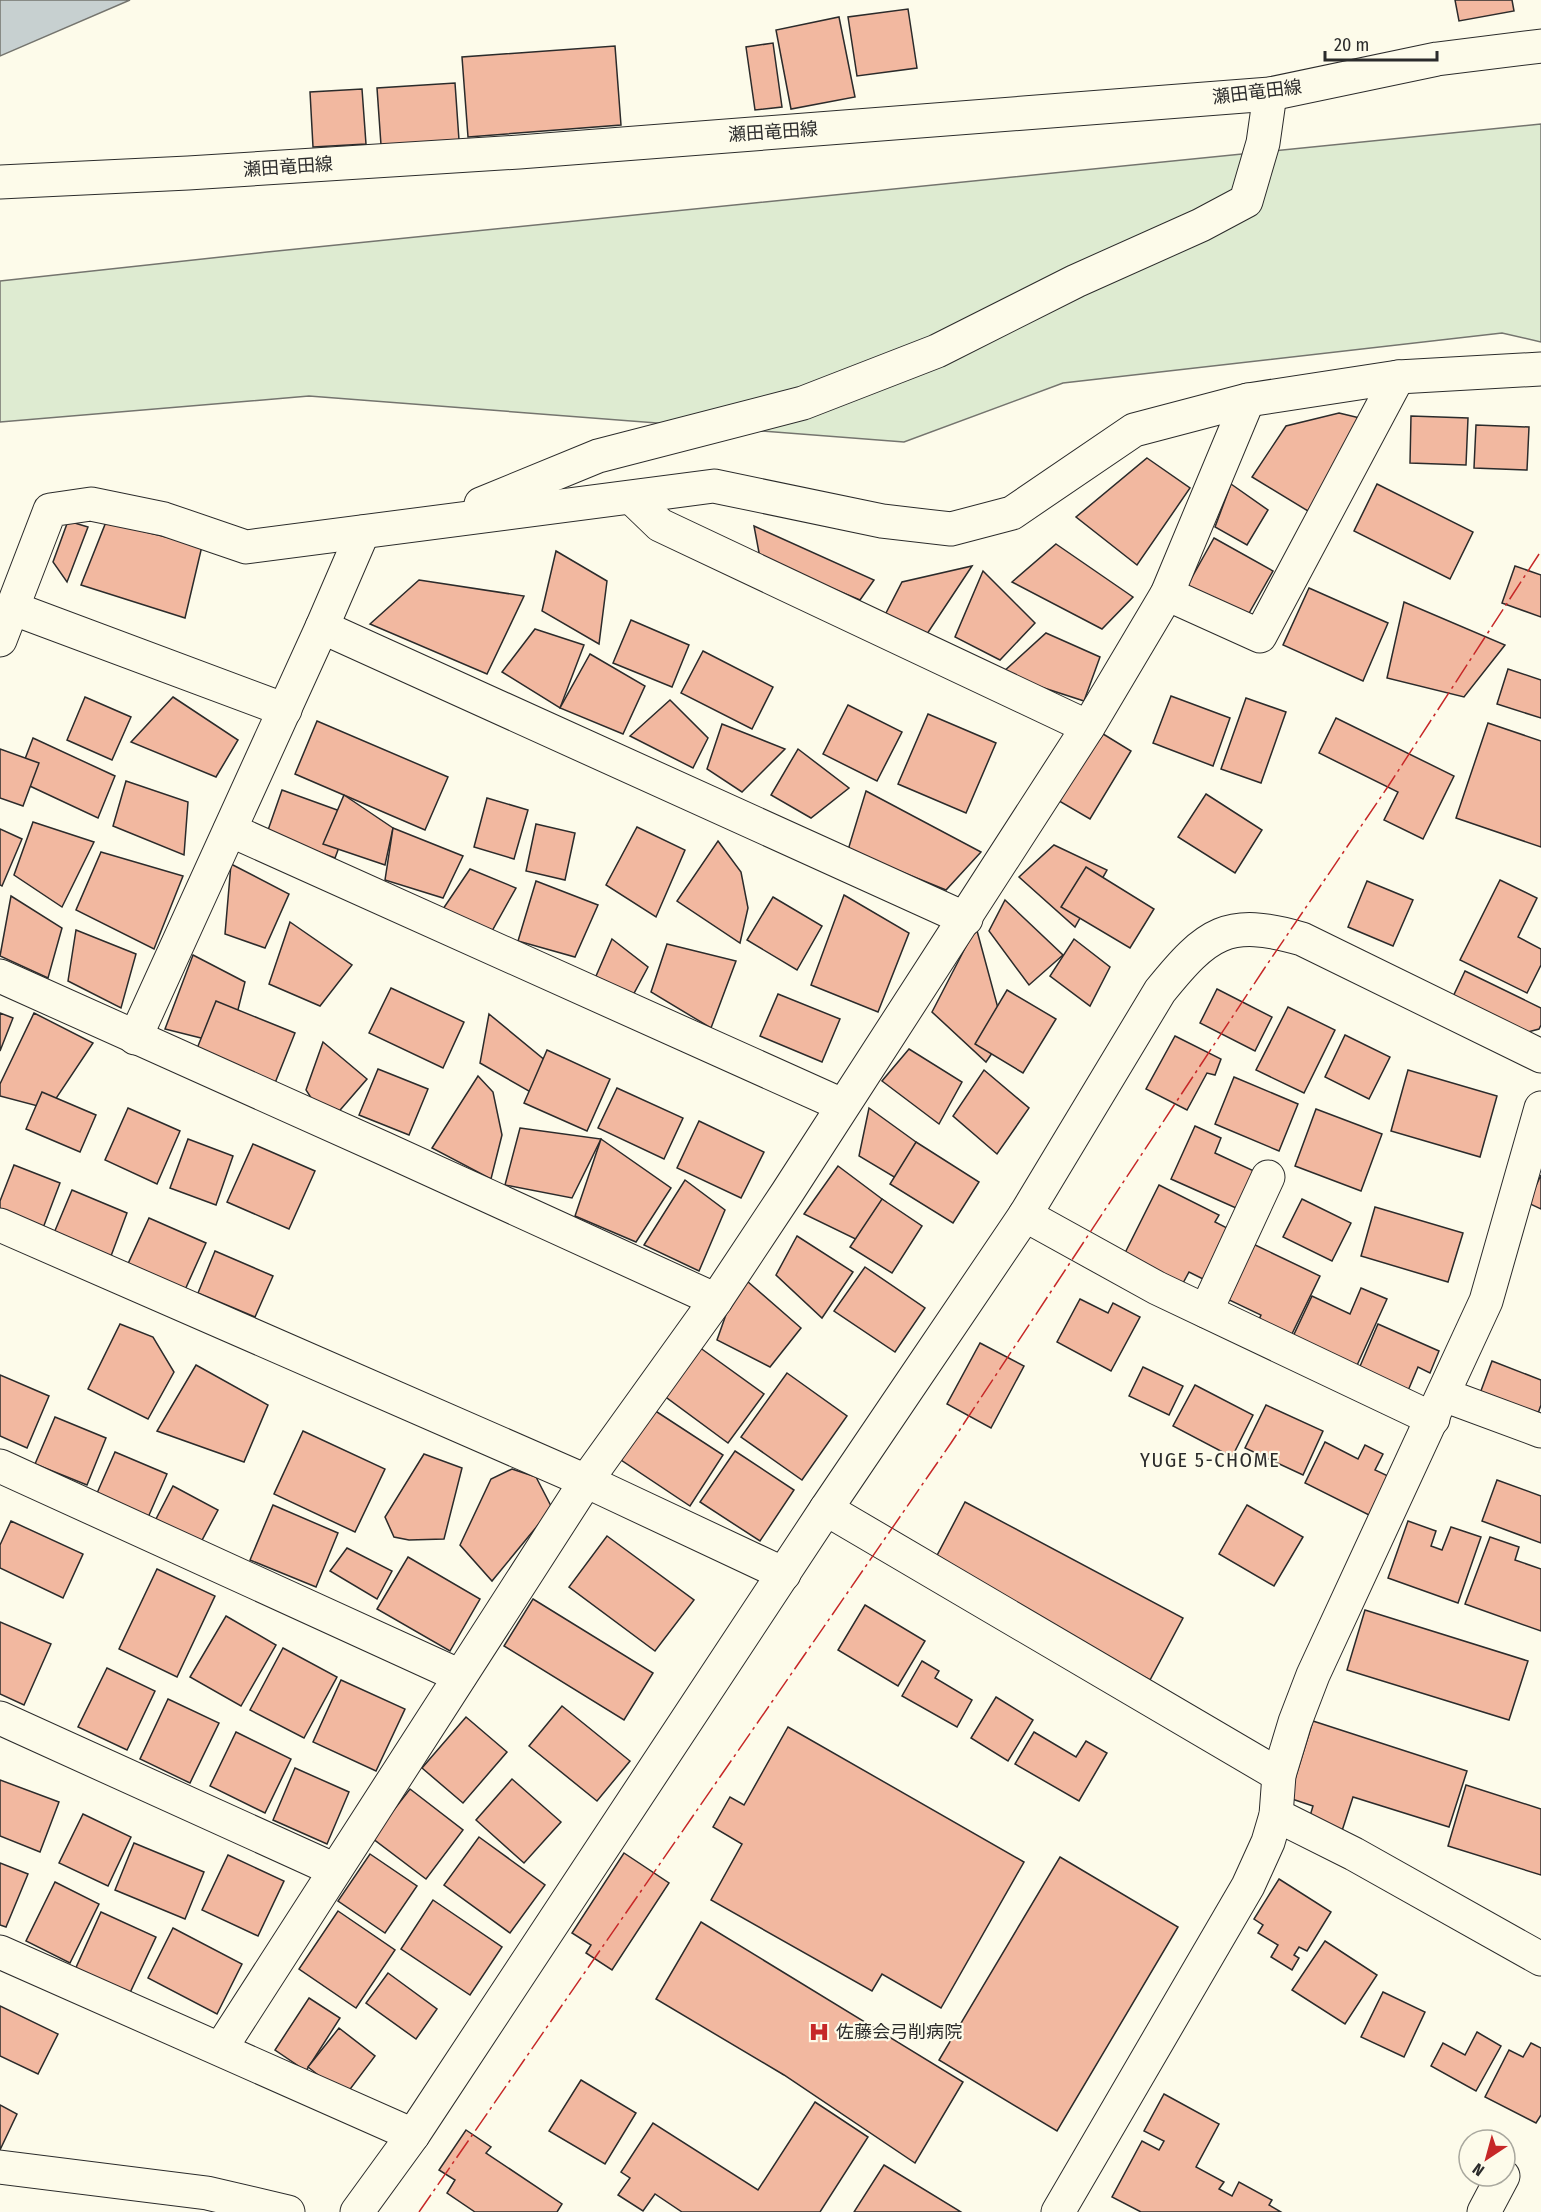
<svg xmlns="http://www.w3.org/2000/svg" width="1541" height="2212" font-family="'Fira Sans Condensed','Noto Sans JP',sans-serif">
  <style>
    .green { fill: #deebd1; stroke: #74746e; stroke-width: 1.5 }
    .water { fill: #c7d0d0; stroke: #74746e; stroke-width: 1.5 }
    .building { fill: #f2b8a0; stroke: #2b2b2b; stroke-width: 1.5 }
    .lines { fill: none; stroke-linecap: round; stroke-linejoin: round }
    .street-casing { stroke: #2b2b2b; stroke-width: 35 }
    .secondary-casing { stroke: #2b2b2b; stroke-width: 35 }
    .street { stroke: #fdfbea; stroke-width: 33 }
    .secondary { stroke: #fdfbea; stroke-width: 33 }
    .power { stroke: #c62828; stroke-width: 1.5; stroke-dasharray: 21 4.5 3 4.5; stroke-linecap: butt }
    .labels { text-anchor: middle; stroke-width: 4.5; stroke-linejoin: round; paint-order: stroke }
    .street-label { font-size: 18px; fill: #2b2b2b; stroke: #fdfbea }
    .poi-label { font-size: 18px; fill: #2b2b2b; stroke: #fdfbea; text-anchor: start }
    .neighbourhood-label { font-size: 20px; letter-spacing: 1.5px; fill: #2b2b2b; stroke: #fdfbea }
  </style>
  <rect width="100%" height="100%" fill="#fdfbea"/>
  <!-- green -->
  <polygon class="green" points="1541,124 1541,342 1502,333 1063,383 904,442 309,396 0,422 0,281 267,252"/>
  <!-- water -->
  <polygon class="water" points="0,0 130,0 0,56"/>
  <!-- building -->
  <g class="building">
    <polygon points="1455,0 1512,0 1514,11 1459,21"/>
    <polygon points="908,9 917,68 857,76 848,17"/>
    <polygon points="839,17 855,97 791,109 776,30"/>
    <polygon points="773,43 782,107 755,110 746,47"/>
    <polygon points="615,46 621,125 468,137 462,57"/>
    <polygon points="455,83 459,140 381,145 377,88"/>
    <polygon points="362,89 366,144 313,147 310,92"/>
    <polygon points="1339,413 1364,419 1308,511 1252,477 1286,426"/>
    <polygon points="1411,416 1468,418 1466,465 1410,463"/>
    <polygon points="1476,425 1529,427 1527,470 1474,468"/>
    <polygon points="1147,458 1190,488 1137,565 1076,517"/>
    <polygon points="1231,484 1268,510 1247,545 1215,527"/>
    <polygon points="1377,484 1473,532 1450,579 1354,531"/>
    <polygon points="68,521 88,527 67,582 53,562"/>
    <polygon points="106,522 202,546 185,618 81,585"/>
    <polygon points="754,526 874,580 860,600 760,558"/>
    <polygon points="1214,538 1273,571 1244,622 1186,588"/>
    <polygon points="1056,544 1133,597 1102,629 1012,582"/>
    <polygon points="556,551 607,581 599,644 542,611"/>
    <polygon points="972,566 925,637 885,615 902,582"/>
    <polygon points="1515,566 1541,575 1541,617 1502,603"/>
    <polygon points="983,571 1035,623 1000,660 955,637"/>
    <polygon points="419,580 524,596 487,674 370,624"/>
    <polygon points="1309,588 1388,623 1363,681 1283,645"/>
    <polygon points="1404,602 1505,645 1464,697 1387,678"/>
    <polygon points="631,620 689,645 672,687 613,663"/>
    <polygon points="535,629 584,645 560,708 502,672"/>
    <polygon points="1046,633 1100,657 1084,701 1001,674"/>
    <polygon points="703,651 773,687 752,729 681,693"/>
    <polygon points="590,654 645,686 623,734 560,708"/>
    <polygon points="1508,669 1541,680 1541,718 1497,704"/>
    <polygon points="1171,696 1230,718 1213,766 1153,743"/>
    <polygon points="85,697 131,717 112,760 67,740"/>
    <polygon points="173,697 238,740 216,777 131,742"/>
    <polygon points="1246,698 1286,712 1261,783 1221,769"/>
    <polygon points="670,700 708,738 693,768 630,736"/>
    <polygon points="848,705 902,732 877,781 823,754"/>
    <polygon points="928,714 996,743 966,813 898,784"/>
    <polygon points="1336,718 1454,776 1423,839 1384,820 1398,792 1319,753"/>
    <polygon points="317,721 448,777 425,830 295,774"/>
    <polygon points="1488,723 1541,741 1541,847 1456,818"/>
    <polygon points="722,724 785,749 742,792 707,769"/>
    <polygon points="1095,729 1131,751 1090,819 1054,798"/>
    <polygon points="33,738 115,776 98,818 17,780"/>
    <polygon points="0,749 39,763 23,806 0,798"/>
    <polygon points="798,749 849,788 811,818 771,795"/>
    <polygon points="126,781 188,802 184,855 113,826"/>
    <polygon points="282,790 351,815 335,858 267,833"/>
    <polygon points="866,791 981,852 946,890 848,850"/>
    <polygon points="1206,794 1262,830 1235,873 1178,837"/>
    <polygon points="344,795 393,828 385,865 323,844"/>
    <polygon points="487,798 528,810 514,859 474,847"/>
    <polygon points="33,822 94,842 62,907 14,875"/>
    <polygon points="536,824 575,833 565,880 526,871"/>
    <polygon points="637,827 685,850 656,917 606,885"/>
    <polygon points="393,828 463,856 443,898 385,880"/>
    <polygon points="0,829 22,839 2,886 0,885"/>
    <polygon points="718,841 741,872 748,908 740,943 677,901"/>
    <polygon points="1054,845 1107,870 1075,927 1019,877"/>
    <polygon points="101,852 183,876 154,949 76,910"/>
    <polygon points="231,864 289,894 265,948 225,934"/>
    <polygon points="1086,867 1154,909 1130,948 1061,907"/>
    <polygon points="470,869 516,888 492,931 443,909"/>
    <polygon points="1500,880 1537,898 1518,937 1541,949 1541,965 1527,993 1460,960"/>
    <polygon points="536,881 598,905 575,957 518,941"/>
    <polygon points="1367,881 1413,900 1393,946 1348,927"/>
    <polygon points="844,895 909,933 878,1012 811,985"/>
    <polygon points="11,896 62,928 48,978 0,956"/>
    <polygon points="773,897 822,926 797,970 747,940"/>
    <polygon points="1005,900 1063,955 1029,985 989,931"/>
    <polygon points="290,922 352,965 320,1006 269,984"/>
    <polygon points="976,927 1005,1034 986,1062 932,1012"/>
    <polygon points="76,930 136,954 121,1008 68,981"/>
    <polygon points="612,939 648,967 632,997 593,983"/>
    <polygon points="1074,939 1110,967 1090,1006 1050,976"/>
    <polygon points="667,944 736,961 711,1028 651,992"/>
    <polygon points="193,955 245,982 229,1045 165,1029"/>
    <polygon points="1465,971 1541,1008 1541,1025 1539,1029 1520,1034 1451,1001"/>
    <polygon points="391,988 464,1022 443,1068 369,1033"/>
    <polygon points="1217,989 1272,1017 1255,1051 1200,1023"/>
    <polygon points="1007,990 1056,1019 1023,1073 975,1044"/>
    <polygon points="778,994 840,1019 822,1062 760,1036"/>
    <polygon points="216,1001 295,1033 275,1083 196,1051"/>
    <polygon points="1288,1007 1335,1030 1304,1093 1256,1070"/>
    <polygon points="0,1013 13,1018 0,1051"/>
    <polygon points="34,1013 93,1043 49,1109 0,1096 0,1084"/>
    <polygon points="489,1014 552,1066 541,1098 480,1063"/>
    <polygon points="1345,1035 1390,1057 1369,1099 1325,1077"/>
    <polygon points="1175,1036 1221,1059 1215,1075 1207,1073 1187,1110 1146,1089"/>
    <polygon points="323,1042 367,1079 328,1124 306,1090"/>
    <polygon points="909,1049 962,1082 939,1124 882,1081"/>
    <polygon points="547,1050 610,1079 587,1131 524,1103"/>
    <polygon points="378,1069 428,1089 409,1135 359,1115"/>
    <polygon points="984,1070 1029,1108 997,1154 953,1116"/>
    <polygon points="1408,1070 1497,1096 1480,1157 1391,1131"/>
    <polygon points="478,1076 493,1092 502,1135 491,1179 432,1148"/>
    <polygon points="1234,1077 1298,1104 1279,1151 1215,1124"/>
    <polygon points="617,1088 683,1118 664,1159 598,1128"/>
    <polygon points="42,1092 96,1115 80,1152 26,1129"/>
    <polygon points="128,1108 180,1131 157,1184 105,1160"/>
    <polygon points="869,1108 916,1142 911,1187 859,1156"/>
    <polygon points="1316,1109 1382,1134 1361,1191 1295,1166"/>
    <polygon points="699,1121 764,1152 741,1198 677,1168"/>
    <polygon points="1195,1126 1221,1138 1215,1153 1254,1171 1236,1208 1171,1179"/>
    <polygon points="520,1128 601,1139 572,1198 505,1185"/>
    <polygon points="188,1139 233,1156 216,1205 170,1188"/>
    <polygon points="601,1139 671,1188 636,1242 575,1216"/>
    <polygon points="916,1142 979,1182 953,1223 890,1184"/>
    <polygon points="253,1144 315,1171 289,1229 227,1202"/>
    <polygon points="14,1165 60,1183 43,1228 0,1212 0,1201"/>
    <polygon points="838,1166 886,1202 872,1247 804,1214"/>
    <polygon points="1541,1175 1541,1209 1528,1203"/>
    <polygon points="685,1180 725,1210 699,1271 644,1245"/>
    <polygon points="1159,1185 1219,1215 1215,1222 1229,1229 1203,1279 1189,1272 1182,1285 1125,1253"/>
    <polygon points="72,1190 127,1213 111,1256 54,1233"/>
    <polygon points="882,1199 922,1226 892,1273 850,1247"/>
    <polygon points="1302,1199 1351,1223 1332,1261 1283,1237"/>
    <polygon points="1375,1207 1463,1233 1448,1282 1361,1256"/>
    <polygon points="149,1218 206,1243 184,1292 127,1266"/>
    <polygon points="797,1236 853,1272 822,1318 776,1275"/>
    <polygon points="1251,1243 1320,1276 1288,1342 1256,1326 1261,1315 1225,1298"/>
    <polygon points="215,1251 273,1276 255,1317 198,1293"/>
    <polygon points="865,1267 925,1308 895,1352 834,1311"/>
    <polygon points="740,1275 801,1328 770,1367 717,1340"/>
    <polygon points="1361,1288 1387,1299 1354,1372 1290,1343 1312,1296 1350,1314"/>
    <polygon points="1080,1299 1108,1313 1113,1303 1140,1317 1111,1371 1057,1342"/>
    <polygon points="120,1324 153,1337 174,1372 148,1419 88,1389"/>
    <polygon points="1378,1324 1439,1351 1430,1373 1418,1367 1407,1393 1358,1371"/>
    <polygon points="980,1343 1024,1366 991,1428 947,1404"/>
    <polygon points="699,1347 764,1394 728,1443 663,1395"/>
    <polygon points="1492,1361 1541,1380 1541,1405 1536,1419 1479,1396"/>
    <polygon points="196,1365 268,1405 244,1462 157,1431"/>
    <polygon points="1143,1367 1183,1386 1169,1415 1129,1396"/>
    <polygon points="787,1373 847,1416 802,1480 741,1437"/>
    <polygon points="0,1375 49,1396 27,1448 0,1436"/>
    <polygon points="1195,1385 1253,1415 1232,1457 1173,1426"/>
    <polygon points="1266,1405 1323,1431 1303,1475 1245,1448"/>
    <polygon points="654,1410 723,1455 690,1506 621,1460"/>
    <polygon points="55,1417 106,1438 87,1485 35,1464"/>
    <polygon points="303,1431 385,1469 355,1532 274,1494"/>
    <polygon points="1325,1442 1358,1459 1365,1445 1383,1454 1375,1470 1388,1476 1369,1515 1305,1483"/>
    <polygon points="735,1451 794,1490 760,1541 700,1502"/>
    <polygon points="115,1452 167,1474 146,1522 94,1500"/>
    <polygon points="424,1454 462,1468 444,1539 409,1540 394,1537 385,1517"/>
    <polygon points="512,1469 536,1477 552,1508 492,1581 460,1545 491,1479"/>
    <polygon points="1497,1480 1541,1496 1541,1543 1482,1521"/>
    <polygon points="173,1486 218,1510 200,1544 155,1521"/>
    <polygon points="965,1502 1183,1618 1150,1680 932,1565"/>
    <polygon points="273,1505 338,1533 316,1587 250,1560"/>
    <polygon points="1247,1505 1303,1537 1274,1586 1219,1554"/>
    <polygon points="11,1521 83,1554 63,1598 0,1568 0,1545"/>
    <polygon points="1408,1521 1436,1531 1431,1546 1442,1550 1451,1527 1481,1537 1458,1603 1388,1578"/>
    <polygon points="607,1536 694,1600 655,1651 569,1587"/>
    <polygon points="1490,1537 1519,1547 1515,1560 1541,1569 1541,1631 1465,1604"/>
    <polygon points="347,1548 392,1571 377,1599 330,1571"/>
    <polygon points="408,1557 480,1599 450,1651 377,1609"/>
    <polygon points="157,1569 215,1596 177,1677 119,1649"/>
    <polygon points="533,1599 653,1673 624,1720 504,1646"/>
    <polygon points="865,1605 925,1641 898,1686 838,1650"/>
    <polygon points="1365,1610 1528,1661 1509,1720 1347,1670"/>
    <polygon points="226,1616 276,1645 241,1706 190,1677"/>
    <polygon points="0,1622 51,1644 24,1705 0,1694"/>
    <polygon points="283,1648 337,1677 304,1738 250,1710"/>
    <polygon points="922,1661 939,1671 935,1678 972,1700 957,1727 902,1696"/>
    <polygon points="107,1668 155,1691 127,1750 78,1727"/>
    <polygon points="341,1680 405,1709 376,1771 313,1742"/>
    <polygon points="996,1697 1033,1720 1008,1761 971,1738"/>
    <polygon points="168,1699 219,1723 190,1783 140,1759"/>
    <polygon points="562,1706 630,1761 597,1801 529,1746"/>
    <polygon points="466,1717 507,1752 463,1803 422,1768"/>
    <polygon points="1313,1721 1467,1771 1449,1827 1353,1797 1340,1837 1307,1826 1313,1806 1289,1798"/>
    <polygon points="788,1727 1024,1862 941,2008 882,1974 872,1991 711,1900 742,1844 713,1827 730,1797 744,1805"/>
    <polygon points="236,1732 291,1759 265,1813 210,1786"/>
    <polygon points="1034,1732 1076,1757 1086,1741 1107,1753 1079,1801 1015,1764"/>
    <polygon points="295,1768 349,1792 327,1844 273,1820"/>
    <polygon points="512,1779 561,1822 524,1863 476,1820"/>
    <polygon points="0,1780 59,1802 40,1852 0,1836"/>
    <polygon points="1466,1785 1541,1809 1541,1875 1448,1846"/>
    <polygon points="410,1789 463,1830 426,1879 372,1838"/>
    <polygon points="83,1814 131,1837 108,1886 59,1863"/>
    <polygon points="479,1837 545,1885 510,1933 444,1885"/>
    <polygon points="134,1843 204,1872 185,1919 115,1890"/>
    <polygon points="624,1853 669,1883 612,1970 586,1953 591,1945 572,1933"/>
    <polygon points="370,1854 417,1886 385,1933 338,1901"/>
    <polygon points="228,1855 284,1881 258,1936 202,1910"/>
    <polygon points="1060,1857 1178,1927 1057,2131 939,2060"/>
    <polygon points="0,1863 28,1874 6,1927 0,1925"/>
    <polygon points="1279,1879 1331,1912 1307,1951 1299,1947 1294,1955 1299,1958 1292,1970 1271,1957 1278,1945 1258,1933 1263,1925 1254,1919"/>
    <polygon points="55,1882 99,1904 70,1963 26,1941"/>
    <polygon points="433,1900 502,1947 470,1995 401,1949"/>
    <polygon points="338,1911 395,1950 356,2008 299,1969"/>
    <polygon points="101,1912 156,1937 128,1997 74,1972"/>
    <polygon points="701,1922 963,2082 915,2163 784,2075 656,1999"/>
    <polygon points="173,1928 242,1964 217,2014 148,1978"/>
    <polygon points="1325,1941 1377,1975 1345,2024 1292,1990"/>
    <polygon points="388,1973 437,2009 416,2039 366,2003"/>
    <polygon points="1383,1992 1425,2012 1404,2057 1361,2037"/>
    <polygon points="309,1998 340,2018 306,2071 275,2050"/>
    <polygon points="0,2006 58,2034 38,2074 0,2056"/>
    <polygon points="339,2028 375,2056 345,2096 308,2067"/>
    <polygon points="1477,2032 1501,2046 1476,2091 1431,2066 1443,2043 1465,2055"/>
    <polygon points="1531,2043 1541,2048 1541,2115 1536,2123 1485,2097 1509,2050 1523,2057"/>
    <polygon points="581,2080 636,2113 605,2164 549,2131"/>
    <polygon points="1164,2094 1219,2124 1196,2167 1224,2182 1219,2189 1232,2196 1239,2182 1272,2200 1269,2205 1281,2212 1141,2212 1112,2197 1142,2141 1159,2150 1164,2141 1144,2131"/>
    <polygon points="815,2102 868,2137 820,2212 682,2212 655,2194 643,2211 618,2195 630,2178 621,2172 653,2123 758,2190"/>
    <polygon points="0,2105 17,2114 0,2150"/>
    <polygon points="466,2130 491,2147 486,2153 562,2204 557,2212 475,2212 447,2193 455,2180 439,2170"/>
    <polygon points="884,2165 961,2212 854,2212"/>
  </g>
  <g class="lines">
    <!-- street casing -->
    <g class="street-casing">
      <g id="street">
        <polyline points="632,498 660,525 1088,727"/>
        <polyline points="481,504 598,456 803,403 937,351 1076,281 1201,225 1246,201 1263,143 1270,94"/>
        <polyline points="1167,594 1260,636 1398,377"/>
        <polyline points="12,608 285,710"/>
        <polyline points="322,627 966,919"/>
        <polyline points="0,640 50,510 91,504 164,519 246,547 714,486 882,521 951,529 1012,513 1134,430 1248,400 1398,377 1541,369"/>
        <polyline points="230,830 842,1105"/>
        <polyline points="0,976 383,1148 716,1300"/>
        <polyline points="135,1038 322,627 363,532"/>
        <polyline points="1025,1215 1157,1288 1433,1419"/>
        <polyline points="0,1225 586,1481 784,1574"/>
        <polyline points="1206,1311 1268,1177"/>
        <polyline points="1444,1395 1541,1431"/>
        <polyline points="0,1466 460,1676"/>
        <polyline points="826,1509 1279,1775"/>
        <polyline points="0,1718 335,1870"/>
        <polyline points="1276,1815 1354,1854 1541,1959"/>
        <polyline points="0,1952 413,2135"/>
        <polyline points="221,2048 586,1481 716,1300 787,1193 1088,727 1167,594 1248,400"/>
        <polyline points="0,2167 207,2193 288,2212"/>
        <path d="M357,2212L413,2135L826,1509L1025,1215L1160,991C1207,933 1227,917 1302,939L1541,1056"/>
        <polyline points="1058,2212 1248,1886 1268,1842 1276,1815 1279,1775 1295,1722 1313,1675 1486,1301 1541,1108"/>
        <polyline points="1484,2212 1503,2176"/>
      </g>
    </g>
    <!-- secondary casing -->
    <g class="secondary-casing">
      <polyline id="secondary" points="0,182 188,173 519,152 1270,94 1437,59 1541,46"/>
    </g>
    <!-- street -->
    <use href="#street" class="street"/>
    <!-- secondary -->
    <use href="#secondary" class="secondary"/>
    <!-- power -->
    <polyline class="power" points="419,2212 951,1443 1264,969 1387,788 1541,551"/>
  </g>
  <!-- icons -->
  <defs>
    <g id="hospital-bare" transform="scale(1.62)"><path d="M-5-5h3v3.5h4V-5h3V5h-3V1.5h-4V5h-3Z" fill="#c62828" stroke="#fdfbea" stroke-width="2.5" paint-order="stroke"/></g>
  </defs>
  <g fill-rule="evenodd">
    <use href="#hospital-bare" x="819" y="2032"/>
  </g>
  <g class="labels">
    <!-- street labels -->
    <g class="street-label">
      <text transform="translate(1257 92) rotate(-7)" y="6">瀬田竜田線</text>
      <text transform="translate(773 132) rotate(-4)" y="6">瀬田竜田線</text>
      <text transform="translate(288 167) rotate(-4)" y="6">瀬田竜田線</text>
    </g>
    <!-- poi labels -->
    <g class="poi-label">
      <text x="836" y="2038">佐藤会弓削病院</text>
    </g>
    <!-- neighbourhood labels -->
    <g class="neighbourhood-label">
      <text x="1210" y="1467">YUGE 5-CHOME</text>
    </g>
  </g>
  <!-- north arrow -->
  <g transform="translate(1487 2158) rotate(216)"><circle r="28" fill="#fdfbea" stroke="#a9a89e" stroke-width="1.5"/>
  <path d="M0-4.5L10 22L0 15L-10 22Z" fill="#c62828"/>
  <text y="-9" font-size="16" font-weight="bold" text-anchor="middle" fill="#2b2b2b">N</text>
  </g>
  <!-- scale -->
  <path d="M1325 51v9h112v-9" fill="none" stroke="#2b2b2b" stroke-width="3"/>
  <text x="1334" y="51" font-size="18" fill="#2b2b2b" stroke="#fdfbea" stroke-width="4.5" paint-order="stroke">20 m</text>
</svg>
